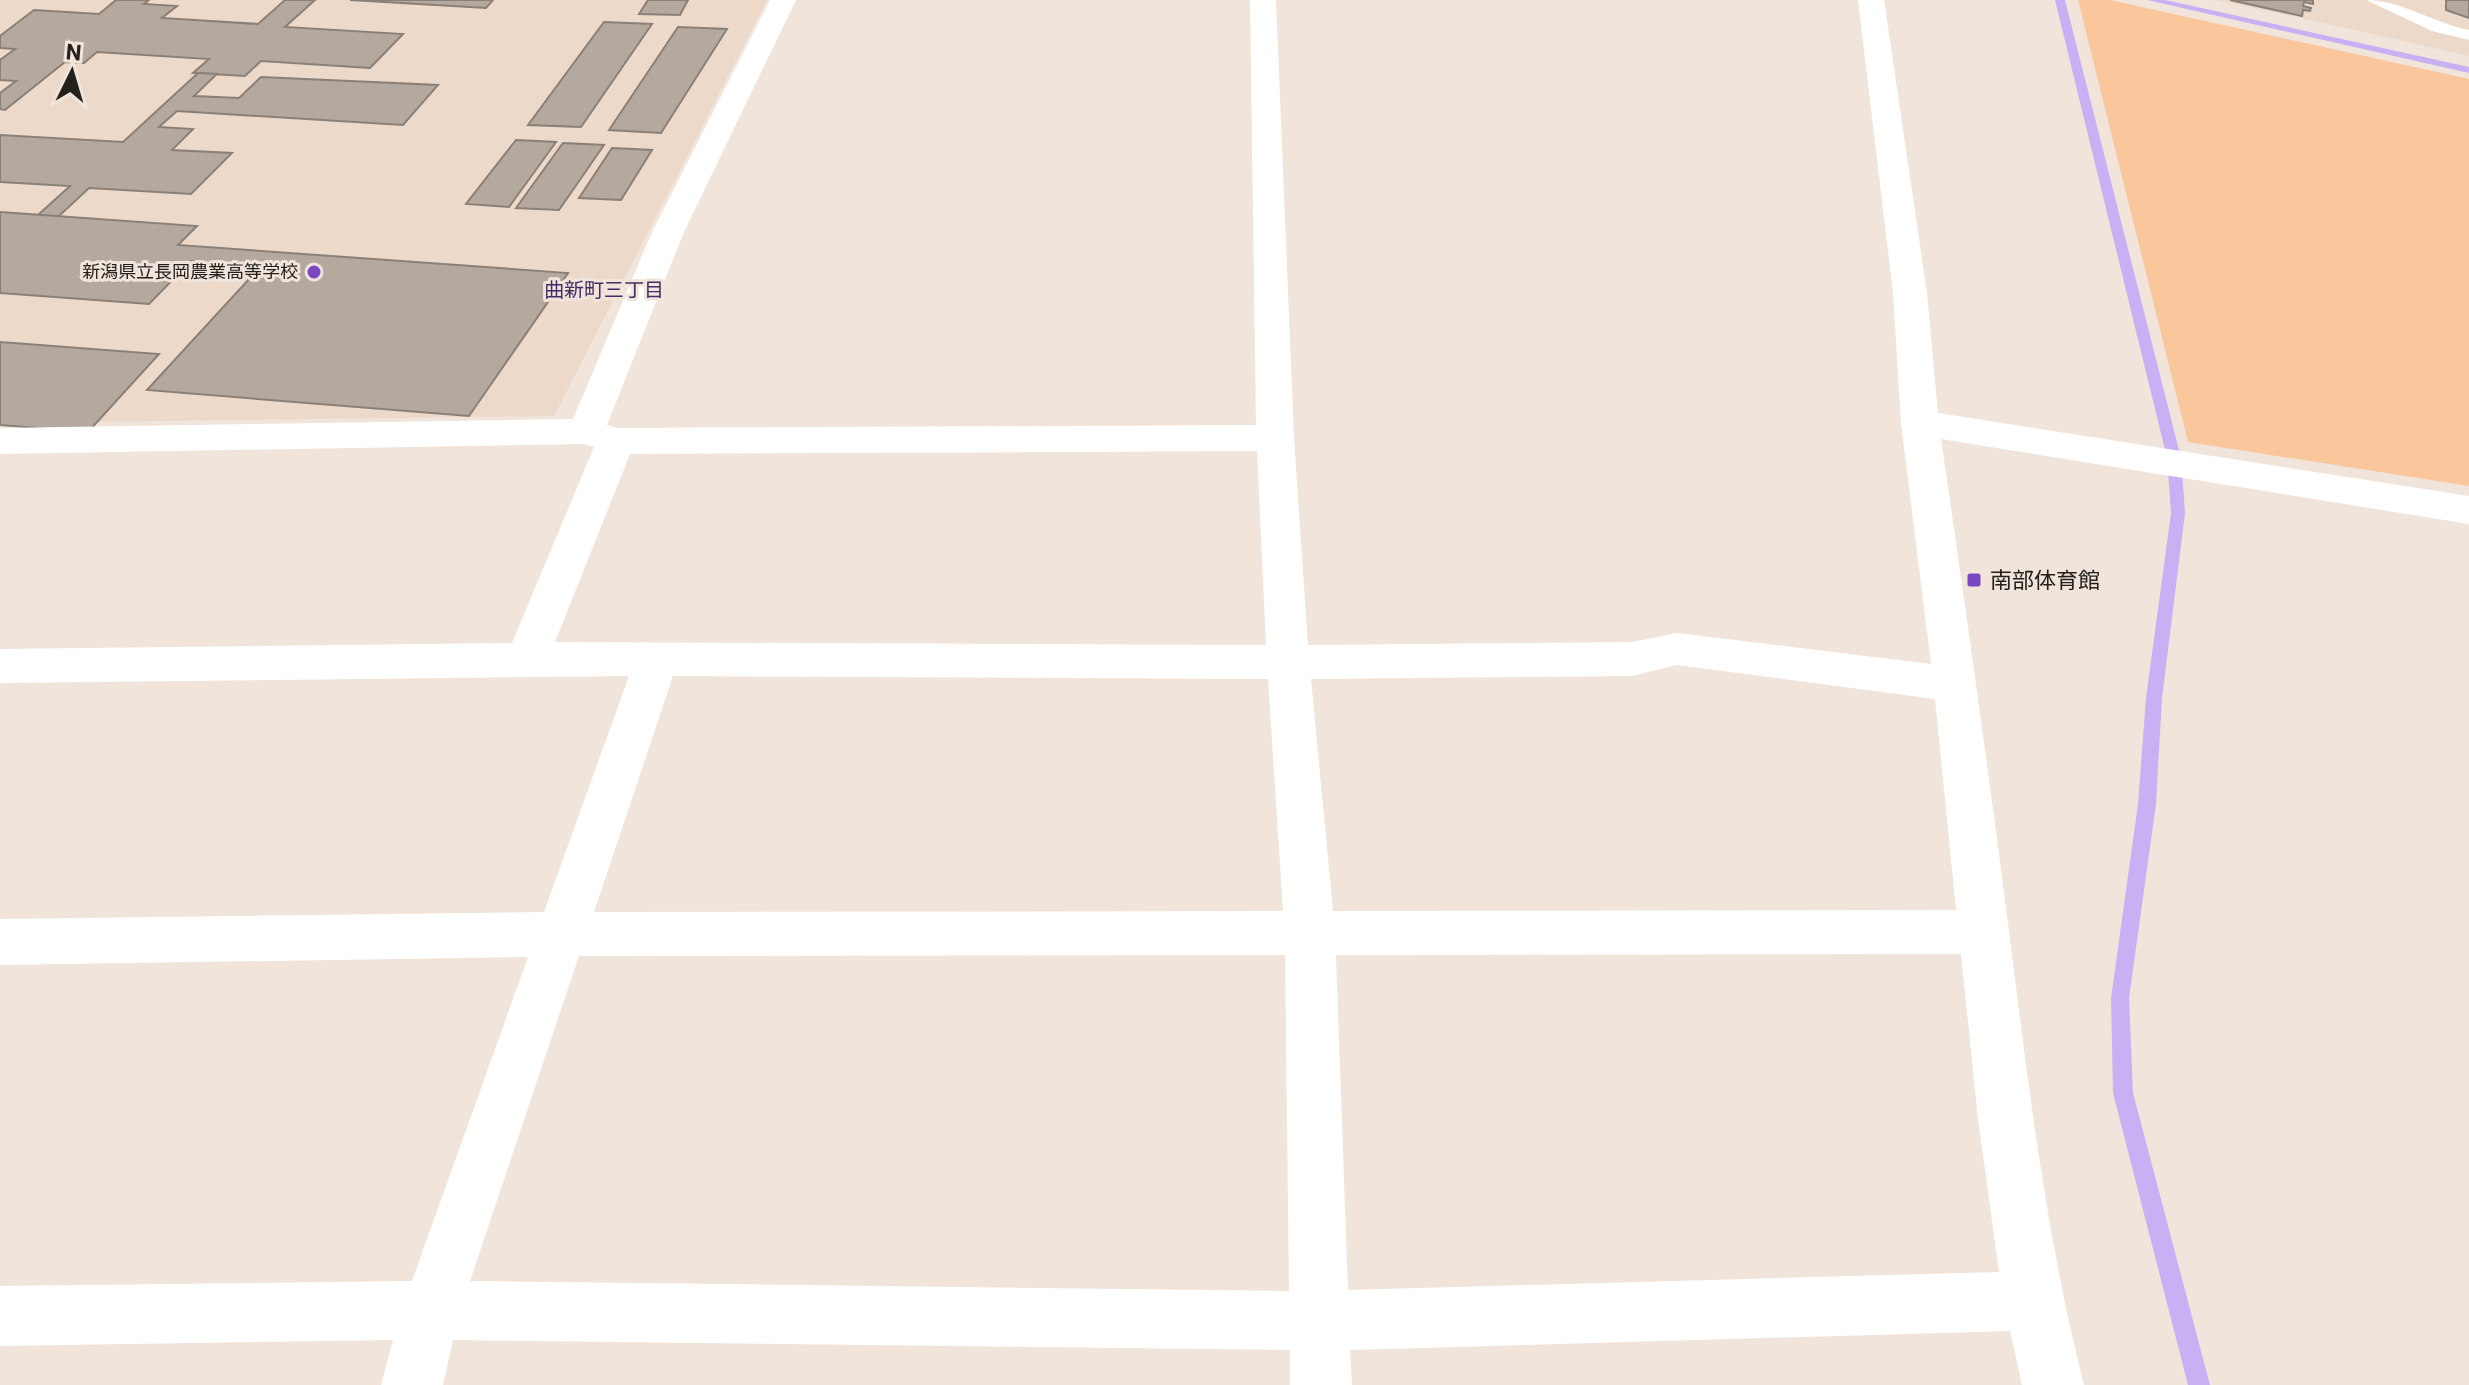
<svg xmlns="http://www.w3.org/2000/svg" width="2469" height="1385" font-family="Roboto,'Noto Sans JP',sans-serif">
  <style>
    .built { fill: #ecd9ca }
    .green { fill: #fac69c }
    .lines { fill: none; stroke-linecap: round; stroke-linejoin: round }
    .stream { fill: #c7b1f4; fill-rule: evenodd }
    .building { fill: #b5a99f; stroke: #8b8077; stroke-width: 2 }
    .service { fill: #fff; fill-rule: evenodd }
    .minor { fill: #fff; fill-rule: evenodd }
    .poi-dot { fill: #7a48c0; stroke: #f1e4da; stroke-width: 3 }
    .labels { text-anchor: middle; stroke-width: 6; stroke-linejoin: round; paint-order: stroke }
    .far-poi-label { font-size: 18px; fill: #24201c; stroke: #f1e4da; text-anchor: end }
    .far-neighbourhood-label { font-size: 20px; fill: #432c67; stroke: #f1e4da }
    .poi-label { font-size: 22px; fill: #24201c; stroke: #f1e4da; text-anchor: start }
  </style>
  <rect width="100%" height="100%" fill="#f1e4da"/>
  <!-- built -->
  <g class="built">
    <polygon points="0,0 767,0 554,416 0,423"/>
    <polygon points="2217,0 2469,0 2469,56 2386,37"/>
  </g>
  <!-- green -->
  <polygon class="green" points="2078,0 2110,0 2469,79 2469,486 2188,442"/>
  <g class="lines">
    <!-- stream -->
    <g class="stream">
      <polygon points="2055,0 2065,0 2181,458 2185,513 2162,698 2156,804 2129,998 2133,1093 2210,1385 2188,1385 2113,1093 2111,998 2138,804 2146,698 2171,513 2167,458"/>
      <polygon points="2147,0 2165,0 2469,67 2469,73"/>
    </g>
  </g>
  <!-- building -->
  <g class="building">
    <polygon points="116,0 149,0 144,4 177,6 162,18 258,24 285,0 315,0 285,27 403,34 370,68 261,61 245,76 193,73 209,59 97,52 84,63 65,62 5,110 0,109 0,93 16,81 0,80 0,60 15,49 0,48 0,36 34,10 99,14"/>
    <polygon points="350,0 493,0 486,8"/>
    <polygon points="648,0 688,0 680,15 639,14"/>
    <polygon points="2230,0 2313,0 2313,4 2304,2 2303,6 2311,8 2310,11 2303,10 2302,16"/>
    <polygon points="2446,0 2469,0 2469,18 2446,10"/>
    <polygon points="604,22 652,24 581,127 528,125"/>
    <polygon points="678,27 727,29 661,133 609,130"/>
    <polygon points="198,73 217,74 194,96 239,98 261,77 438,85 403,125 177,111 159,127 193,129 172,150 232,153 191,194 89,188 58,217 38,215 70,186 0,182 0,135 123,142"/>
    <polygon points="516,140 556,142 509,207 466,204"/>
    <polygon points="563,143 604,145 559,210 516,208"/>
    <polygon points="612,148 652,150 621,200 579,198"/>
    <polygon points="0,212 197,226 178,245 568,273 469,416 147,390 261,266 191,261 149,304 0,293"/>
    <polygon points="0,342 159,354 88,432 0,425"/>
  </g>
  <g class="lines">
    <!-- service -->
    <path class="service" d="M2366,0C2401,0 2434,23 2469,30V40L2432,31Z"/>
    <!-- minor -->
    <path class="minor" d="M770,0H796L684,232L607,425L618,428L1256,425L1250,0H1276L1294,438L1308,645L1632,642L1677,633L1931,664L1901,423L1893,293L1858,0H1884L1927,293L1938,413L2469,496V524L1941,439C1965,603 1988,767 2009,931C2028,1083 2046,1236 2084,1385H2022L2010,1331L1350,1350L1352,1385H1290V1350L453,1340L443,1385H381L393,1340L0,1346V1286L412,1281L528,957L0,965V919L544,912L629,676L0,683V649L512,643L594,447L584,444L0,454V428L573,419L652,232ZM1257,451L1266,645L555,642L630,454ZM1677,665L1935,699L1956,910L1333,911L1311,679L1632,676ZM673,676L1268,679L1283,911L594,912ZM1961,954L1978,1119L1999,1272L1348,1290L1336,955ZM1285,955L1289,1291L470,1281L579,956Z"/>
  </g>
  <!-- markers -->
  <g class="poi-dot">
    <circle cx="314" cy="272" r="8"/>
    <rect x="1966" y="572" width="16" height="16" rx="4"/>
  </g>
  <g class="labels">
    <!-- far-poi labels -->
    <g class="far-poi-label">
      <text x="298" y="278">新潟県立長岡農業高等学校</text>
    </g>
    <!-- far-neighbourhood labels -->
    <g class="far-neighbourhood-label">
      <text x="604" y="297">曲新町三丁目</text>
    </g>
    <!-- poi labels -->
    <g class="poi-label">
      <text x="1990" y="588">南部体育館</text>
    </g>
  </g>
  <!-- north arrow -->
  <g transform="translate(72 72) rotate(5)" stroke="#f1e4da" stroke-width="6" paint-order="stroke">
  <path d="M0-6L14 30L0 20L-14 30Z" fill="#24201c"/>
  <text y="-12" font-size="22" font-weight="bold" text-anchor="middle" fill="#24201c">N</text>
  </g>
</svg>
